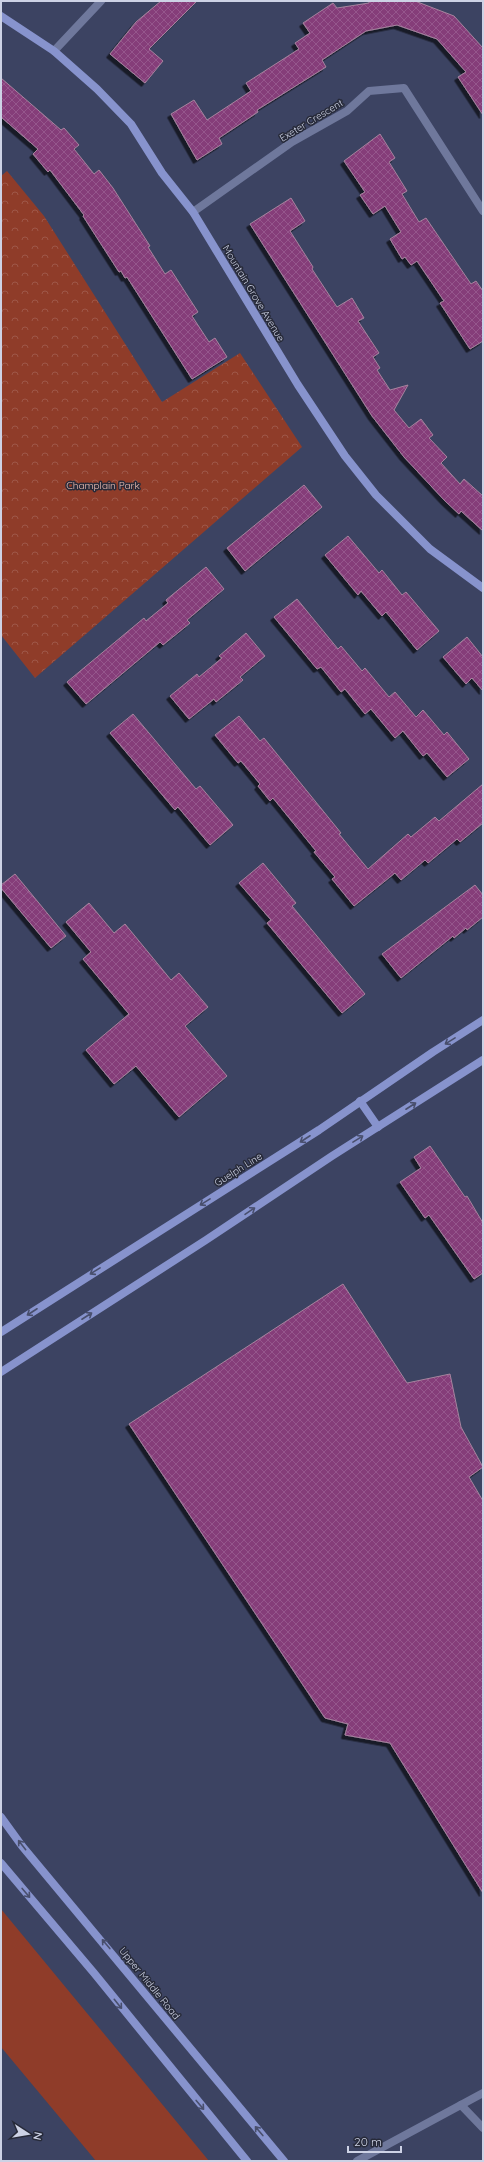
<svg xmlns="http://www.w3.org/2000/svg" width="484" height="2162" font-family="Quicksand,sans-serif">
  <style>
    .grass { fill: #8f3c29 }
    .park { fill: url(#park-crowns) }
    .building { fill: url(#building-cross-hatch); stroke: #a6849e; filter: url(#shadow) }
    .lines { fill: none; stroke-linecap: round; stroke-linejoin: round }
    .street { stroke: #6f789c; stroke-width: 8 }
    .secondary { stroke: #8793cd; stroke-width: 8 }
    .oneway { stroke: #494f6d }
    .labels { text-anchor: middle; stroke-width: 3; stroke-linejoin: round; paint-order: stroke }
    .street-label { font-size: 10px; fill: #cdd2e5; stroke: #272a39 }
    .park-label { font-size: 10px; fill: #f6c2b5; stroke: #272a39 }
  </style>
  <defs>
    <pattern id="park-crowns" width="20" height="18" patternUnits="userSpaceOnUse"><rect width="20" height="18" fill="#8f3c29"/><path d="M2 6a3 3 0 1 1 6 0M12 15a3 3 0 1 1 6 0" fill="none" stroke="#9e5748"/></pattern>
    <pattern id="building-cross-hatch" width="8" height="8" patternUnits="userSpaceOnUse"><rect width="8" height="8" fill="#853c79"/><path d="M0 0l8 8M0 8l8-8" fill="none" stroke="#95578c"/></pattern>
    <filter id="shadow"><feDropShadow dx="-3.5" dy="3.5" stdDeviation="0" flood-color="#0009"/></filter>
  </defs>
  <rect width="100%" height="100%" fill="#3c4362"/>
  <!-- grass -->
  <polygon class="grass" points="1,1909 209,2161 96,2161 1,2047"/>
  <!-- park -->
  <polygon class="park" points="7,171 44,216 162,402 240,353 302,447 35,678 1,635 1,176"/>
  <!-- building -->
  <g class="building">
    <polygon points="161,1 197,1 149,49 163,61 145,83 110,54 136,22"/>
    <polygon points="369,1 415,1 454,16 483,48 483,115 458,77 466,72 437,39 397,25 366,31 322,60 326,67 257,110 258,112 219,138 222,144 197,160 171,114 194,100 207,120 251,91 246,83 299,49 295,43 310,33 303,23 333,3 337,8 369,3"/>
    <polygon points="1,78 61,130 64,128 79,145 74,149 94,174 99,170 113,188 150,246 148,247 165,274 171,270 198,312 192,316 209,342 215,338 227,357 192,379 127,277 125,278 121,271 119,272 83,216 84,215 50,170 48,172 33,154 38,149 1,117"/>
    <polygon points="380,134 395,158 389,162 407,191 402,194 419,222 426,218 471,284 476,281 483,291 483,341 470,349 440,303 444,301 417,261 411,265 405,257 402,259 390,239 401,232 385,206 373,214 360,195 365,192 344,161"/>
    <polygon points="291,198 305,221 290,231 313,267 312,269 337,307 352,298 364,318 358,321 379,353 373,357 380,368 377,370 390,390 408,385 394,410 409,428 421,419 433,435 429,438 447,457 441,463 460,484 464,479 483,496 483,531 461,511 459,514 445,501 404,457 372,416 250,224"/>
    <polygon points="304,485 322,507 245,571 227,548"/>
    <polygon points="348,536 379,573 382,570 402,595 406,592 439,631 417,650 386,612 382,616 361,591 358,595 325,555"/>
    <polygon points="206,567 224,589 187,620 190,623 163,645 160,642 86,704 67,682 144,618 146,621 168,603 166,600"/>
    <polygon points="297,599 338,649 341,646 362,671 365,668 389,697 395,692 416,717 423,710 444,735 447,732 469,759 447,777 427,753 423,756 403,731 395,738 371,709 365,714 345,689 341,692 321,667 317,669 274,617"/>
    <polygon points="246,633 265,656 240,677 243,680 216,702 214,699 189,719 170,696 197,674 199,677 222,658 219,656"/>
    <polygon points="467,637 483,657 483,691 472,678 466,684 443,657"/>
    <polygon points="133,714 196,789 200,786 233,825 210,845 178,807 175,810 110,733"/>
    <polygon points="239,716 260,741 264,738 341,833 339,834 368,869 408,834 411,837 435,817 439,821 483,784 483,823 460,842 457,839 428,863 425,860 401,880 395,873 354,906 332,879 335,877 314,852 316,851 273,798 270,801 258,786 260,784 241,761 238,763 215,735"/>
    <polygon points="263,863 296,903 292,906 365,994 342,1013 267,923 271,920 239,883"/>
    <polygon points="15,874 66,936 51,948 1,888 1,885"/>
    <polygon points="475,885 483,895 483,917 467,930 466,928 454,938 453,936 401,978 382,954"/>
    <polygon points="89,903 114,933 125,924 171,980 179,973 208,1007 185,1026 227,1076 179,1117 136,1066 114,1084 86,1050 129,1014 83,959 91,952 66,922"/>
    <polygon points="430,1146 465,1197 467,1196 483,1223 483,1273 474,1279 429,1215 425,1218 400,1182 421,1168 414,1157"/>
    <polygon points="343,1284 407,1383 450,1374 461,1427 483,1467 469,1477 483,1501 483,1893 390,1743 345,1735 348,1724 325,1718 129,1424"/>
  </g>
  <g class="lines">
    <!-- street -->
    <g class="street">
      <polyline points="54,51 101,1"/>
      <polyline points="193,212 292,142 347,111 369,91 404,88 483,211"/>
      <polyline points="461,2105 483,2128"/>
      <polyline points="357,2161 483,2093"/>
    </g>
    <!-- secondary -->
    <g class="secondary">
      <polyline points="1,16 54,51 97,89 131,124 162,173 193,212 298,385 345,456 376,495 430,549 483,588"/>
      <polyline points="360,1101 378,1127"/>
      <polyline points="1,1332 319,1130 433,1052 483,1020"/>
      <polyline points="1,1372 206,1240 332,1156 483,1060"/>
      <polyline points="1,1817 22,1846 284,2161"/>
      <polyline points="1,1863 94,1973 247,2161"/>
    </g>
  </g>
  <!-- one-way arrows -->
  <defs><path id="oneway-shaft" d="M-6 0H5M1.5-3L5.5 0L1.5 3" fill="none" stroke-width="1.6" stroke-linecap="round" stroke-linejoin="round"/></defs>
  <g class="oneway">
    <use href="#oneway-shaft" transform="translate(450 1041) rotate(148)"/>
    <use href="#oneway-shaft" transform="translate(411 1106) rotate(-33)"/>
    <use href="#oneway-shaft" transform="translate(305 1139) rotate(147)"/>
    <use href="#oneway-shaft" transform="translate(358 1139) rotate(-32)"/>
    <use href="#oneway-shaft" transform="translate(205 1202) rotate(148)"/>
    <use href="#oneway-shaft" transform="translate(250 1211) rotate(-34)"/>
    <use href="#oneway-shaft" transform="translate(95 1271) rotate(148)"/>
    <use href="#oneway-shaft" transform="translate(32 1312) rotate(147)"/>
    <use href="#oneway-shaft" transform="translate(87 1316) rotate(-33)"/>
    <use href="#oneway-shaft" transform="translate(22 1845) rotate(-128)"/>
    <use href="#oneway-shaft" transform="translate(26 1893) rotate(50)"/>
    <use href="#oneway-shaft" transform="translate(106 1944) rotate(-130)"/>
    <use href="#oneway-shaft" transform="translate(118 2004) rotate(51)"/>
    <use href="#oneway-shaft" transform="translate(200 2105) rotate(50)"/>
    <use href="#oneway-shaft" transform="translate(259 2131) rotate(-130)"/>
  </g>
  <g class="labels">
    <!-- street labels -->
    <g class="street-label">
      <text transform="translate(311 120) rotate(-31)" y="4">Exeter Crescent</text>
      <text transform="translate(254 293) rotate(59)" y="4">Mountain Grove Avenue</text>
      <text transform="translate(238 1169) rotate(-32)" y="4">Guelph Line</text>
      <text transform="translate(150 1983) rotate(51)" y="4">Upper Middle Road</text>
    </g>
    <!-- park labels -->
    <g class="park-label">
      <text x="103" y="489">Champlain Park</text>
    </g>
  </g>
  <!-- border -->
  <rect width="484" height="2162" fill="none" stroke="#cdd2e5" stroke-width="4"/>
  <!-- north arrow -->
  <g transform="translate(28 2134) rotate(102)" stroke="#272a39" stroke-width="3" paint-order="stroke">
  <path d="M0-3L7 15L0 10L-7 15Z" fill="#cdd2e5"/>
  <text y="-6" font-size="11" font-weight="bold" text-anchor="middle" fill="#cdd2e5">N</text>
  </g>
  <!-- scale -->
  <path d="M348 2146v6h53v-6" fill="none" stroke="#cdd2e5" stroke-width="2"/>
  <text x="354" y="2146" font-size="12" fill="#cdd2e5" stroke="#272a39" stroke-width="3" paint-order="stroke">20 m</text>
</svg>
